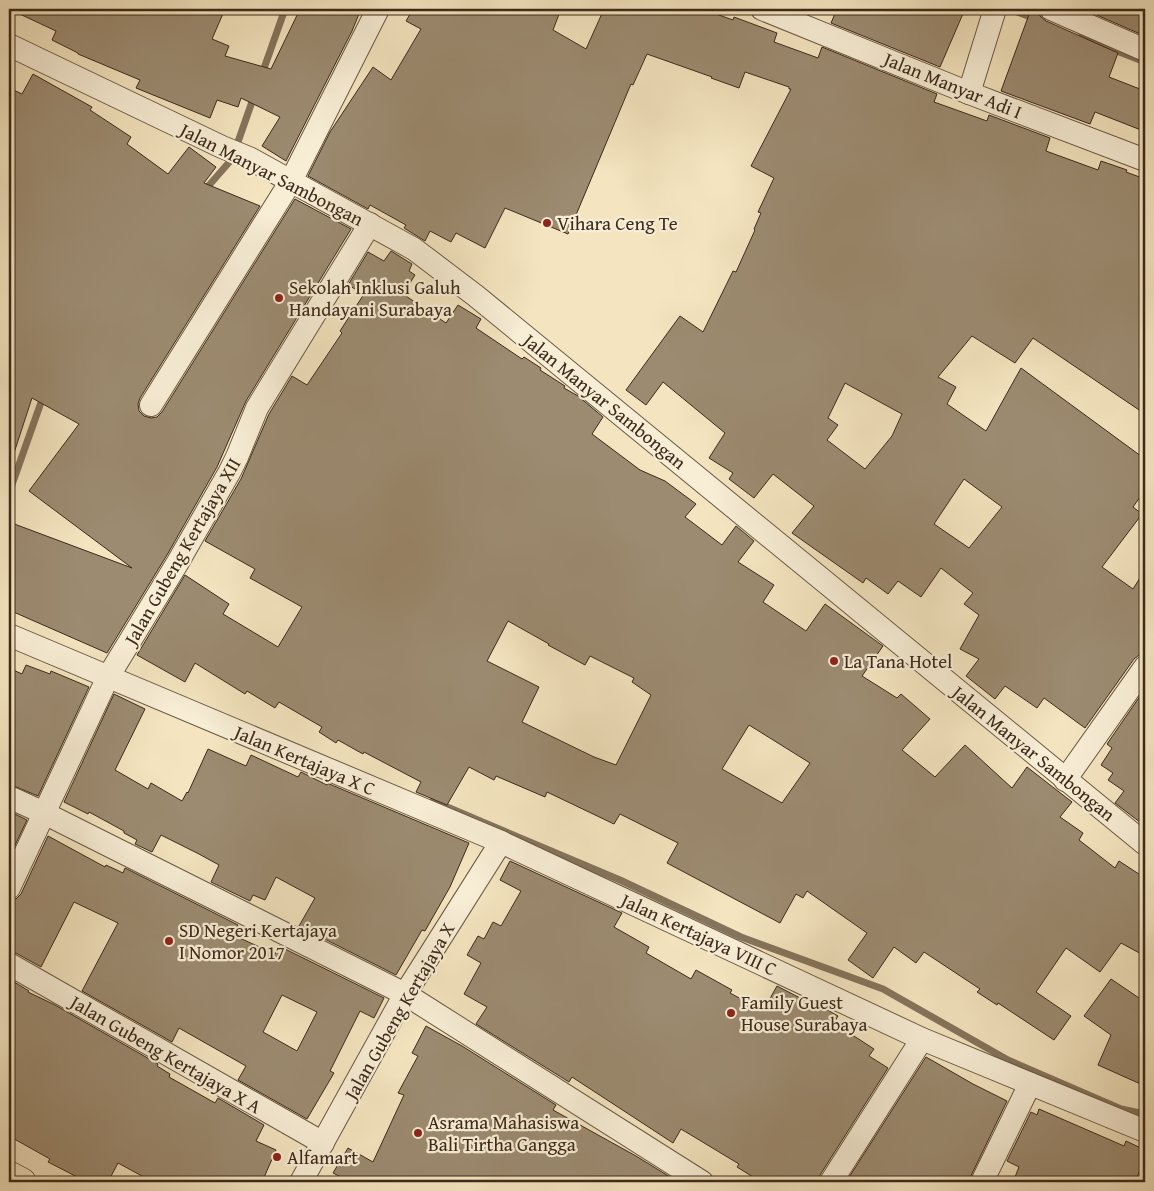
<svg xmlns="http://www.w3.org/2000/svg" width="1154" height="1191" font-family="'Gentium Book Plus',serif">
  <style>
    .lines { fill: none; stroke-linecap: round; stroke-linejoin: round }
    .stream { stroke: #85745c; stroke-width: 7 }
    .building { fill: #9c8b71; stroke: #3c2a1b; fill-rule: evenodd }
    .street-casing { stroke: #6a5944; stroke-width: 24 }
    .primary-casing { stroke: #3c2a1b; stroke-width: 29 }
    .street { stroke: #f8eed6; stroke-width: 22 }
    .primary { stroke: #f4e5c0; stroke-width: 28 }
    .poi-dot { fill: #8f2418; stroke: #f8eed6; stroke-width: 2 }
    .labels { text-anchor: middle; stroke-width: 4.5; stroke-linejoin: round; paint-order: stroke }
    .street-label { font-size: 19px; fill: #3c2a1b; stroke: #f8eed6 }
    .poi-label { font-size: 19px; fill: #3c2a1b; stroke: #f8eed6; text-anchor: start }
  </style>
  <rect width="100%" height="100%" fill="#f4e5c0"/>
  <filter id="stains"><feTurbulence type="fractalNoise" baseFrequency=".004" numOctaves="4"/><feColorMatrix values="0 0 0 0 .2 0 0 0 0 .09 0 0 0 0 .02 0 0 0 .5 -.17"/></filter>
  <radialGradient id="worn" r=".72"><stop offset=".6" stop-color="#630" stop-opacity="0"/><stop offset="1" stop-color="#630" stop-opacity=".3"/></radialGradient>
  <g class="lines">
    <!-- stream -->
    <g class="stream">
      <polyline points="1009,9 1036,19"/>
      <polyline points="1081,37 1145,62"/>
      <polyline points="262,74 285,9"/>
      <polyline points="204,191 232,159 254,96"/>
      <polyline points="9,493 44,394"/>
      <polyline points="433,801 620,880 741,937 883,989 1008,1060 1121,1109 1145,1114"/>
    </g>
  </g>
  <!-- building -->
  <g class="building">
    <polygon points="9,9 225,9 212,39 229,46 225,56 271,69 300,9 361,9 352,31 286,161 262,146 280,117 241,98 238,107 217,100 210,118 136,88 140,80 78,54 78,53 52,40 56,31"/>
    <path d="M413,9H561L553,30L586,49L604,9H702L733,20L734,17L777,33L774,42L818,58L822,47L937,94L934,102L987,121L989,115L1050,138L1046,151L1098,170L1101,161L1127,170L1126,172L1145,179V414L1033,338L1015,363L972,336L938,377L956,387L947,404L986,431L1021,368L1145,459V490L1133,507L1142,514L1102,567L1133,589L1145,570V654L1139,655L1134,659L1085,728L1044,698L1037,708L1005,686L995,699L966,676L979,659L960,649L979,615L964,604L973,593L941,568L921,597L898,581L888,594L866,578L863,583L792,533L814,506L773,474L754,498L729,479L733,473L709,458L725,433L663,382L646,405L626,390L680,316L703,332L733,271L736,272L755,230L754,229L761,213L758,212L774,178L751,166L791,89H789V87L745,72L739,88L711,78L712,77L647,54L633,85L631,84L568,234L505,208L485,248L456,233L451,242L430,231L425,241L404,228L406,225L370,205L368,209L308,176L330,132L373,67L391,80L421,29L406,21ZM845,383L902,414L892,436L865,469L827,440L838,425L828,418ZM964,479L1002,507L969,548L934,524Z"/>
    <polygon points="837,9 965,9 940,67 831,23"/>
    <polygon points="1031,9 1038,9 1040,16 1046,21 1118,53 1109,77 1145,91 1145,118 1141,130 1095,112 1090,124 1001,91"/>
    <polygon points="1083,9 1145,9 1145,36"/>
    <polygon points="33,74 92,107 90,110 131,137 127,144 168,174 189,147 216,167 204,183 260,206 140,398 138,404 139,411 144,416 151,418 157,417 162,412 295,199 351,229 246,401 217,467 167,555 107,653 9,610 9,522 132,568 29,491 79,424 32,398 13,456 9,455 9,88 22,94"/>
    <path d="M391,251L412,264L409,271L415,275L403,294L446,323L458,305L481,319L476,328L522,359L524,357L541,368L540,370L565,386L564,388L578,396L603,417L592,434L640,470L665,481L696,504L685,517L722,545L736,526L754,541L738,562L774,585L763,602L806,631L825,604L883,646L862,676L897,698L901,694L930,719L902,750L935,777L965,745L1012,788L1027,767L1072,802L1060,817L1083,833L1079,840L1115,868L1119,861L1145,878V956L1121,943L1100,972L1066,948L1036,992L1071,1016L1054,1040L998,1003L997,1005L977,992L980,989L924,952L916,963L894,947L873,978L848,960L867,933L807,891L803,898L796,894L780,923L667,863L678,843L620,814L614,824L547,792L545,797L496,776L494,780L469,767L447,805L416,792L421,782L364,752L363,754L338,740L336,743L319,732L322,727L279,702L275,708L247,691L245,694L195,663L185,682L137,655L185,575L229,604L223,614L278,647L302,607L250,578L255,569L205,541L241,479L269,414L292,376L307,385L342,333L340,331L364,294L348,285L368,252L384,261ZM508,621L549,644L548,645L585,665L590,656L634,678L632,682L651,695L616,765L594,757L522,722L539,687L487,661ZM749,725L810,763L782,803L722,769Z"/>
    <polygon points="26,665 50,674 51,671 89,687 38,796 9,784 9,668 22,674"/>
    <polygon points="1145,689 1145,826 1115,803 1124,791 1108,780 1113,773 1101,765 1112,748 1107,744"/>
    <polygon points="114,694 145,709 115,770 148,789 151,783 182,801 187,792 188,793 208,749 246,766 251,755 298,777 301,772 327,785 327,783 469,843 450,887 425,931 422,930 396,975 299,926 315,898 276,877 265,900 253,895 250,901 211,882 219,865 199,854 161,835 152,852 135,844 137,840 124,833 124,831 89,812 88,814 64,802"/>
    <polygon points="9,811 27,820 9,858"/>
    <path d="M48,836L105,867L106,865L123,873L125,868L238,925L233,935L275,954L279,946L384,998L374,1018L360,1011L330,1071L334,1073L307,1119L238,1080L246,1066L179,1028L172,1042L82,991L118,923L74,902L41,967L16,953L9,951V901L16,899L21,894ZM282,995L317,1012L297,1051L263,1032Z"/>
    <polygon points="510,861 622,913 614,927 649,947 646,953 691,979 696,970 732,990 730,993 763,1011 777,986 804,1000 805,999 824,1008 838,1016 834,1023 874,1049 869,1056 888,1068 820,1175 818,1182 761,1182 737,1167 739,1164 681,1129 673,1143 572,1077 569,1082 476,1024 487,1007 464,994 481,963 467,955 478,936 484,939 493,922 501,926 521,891 500,880"/>
    <polygon points="9,979 29,991 28,992 55,1005 158,1064 157,1066 170,1074 169,1077 215,1103 218,1098 264,1125 256,1141 276,1150 262,1182 153,1182 118,1163 108,1182 87,1182 48,1162 50,1159 9,1136"/>
    <polygon points="1111,979 1145,1002 1145,1086 1098,1065 1111,1035 1084,1016"/>
    <polygon points="426,1026 462,1046 556,1105 553,1110 636,1156 678,1182 351,1182 333,1173 348,1148 373,1162 404,1095 398,1093 418,1056 412,1053"/>
    <polygon points="926,1057 973,1084 1007,1101 968,1182 846,1182"/>
    <polygon points="1039,1109 1124,1146 1126,1141 1145,1150 1145,1158 1135,1182 1013,1182 1019,1167 1007,1161 1031,1112 1037,1115"/>
  </g>
  <g class="lines">
    <!-- street casing -->
    <g class="street-casing">
      <g id="street">
        <polyline points="762,9 969,93 1145,160"/>
        <polyline points="1051,9 1145,50"/>
        <polyline points="9,45 222,147 249,158 414,249 476,296 1145,844"/>
        <polyline points="969,93 995,9"/>
        <polyline points="151,405 291,181 378,9"/>
        <polyline points="9,635 501,842 922,1039 1145,1131"/>
        <polyline points="1065,780 1145,667"/>
        <polyline points="9,797 44,813 405,994 702,1182"/>
        <polyline points="9,888 108,677 178,562 229,473 237,457 257,408 370,224"/>
        <polyline points="9,964 323,1143"/>
        <polyline points="301,1182 405,994 501,842"/>
        <polyline points="831,1182 922,1039"/>
        <polyline points="982,1182 1030,1084"/>
      </g>
    </g>
    <!-- primary casing -->
    <g class="primary-casing">
      <polyline id="primary" points="9,1175 22,1182"/>
    </g>
    <!-- street -->
    <use href="#street" class="street"/>
    <!-- primary -->
    <use href="#primary" class="primary"/>
  </g>
  <!-- markers -->
  <g class="poi-dot">
    <circle cx="547" cy="223" r="5"/>
    <circle cx="279" cy="298" r="5"/>
    <circle cx="834" cy="661" r="5"/>
    <circle cx="169" cy="941" r="5"/>
    <circle cx="731" cy="1013" r="5"/>
    <circle cx="418" cy="1133" r="5"/>
    <circle cx="277" cy="1157" r="5"/>
  </g>
  <g class="labels">
    <!-- street labels -->
    <g class="street-label">
      <text transform="translate(953 85) rotate(22)" y="7">Jalan Manyar Adi I</text>
      <text transform="translate(272 174) rotate(27)" y="7">Jalan Manyar Sambongan</text>
      <text transform="translate(605 401) rotate(39)" y="7">Jalan Manyar Sambongan</text>
      <text transform="translate(182 551) rotate(-60)" y="7">Jalan Gubeng Kertajaya XII</text>
      <text transform="translate(1034 753) rotate(39)" y="7">Jalan Manyar Sambongan</text>
      <text transform="translate(305 760) rotate(23)" y="7">Jalan Kertajaya X C</text>
      <text transform="translate(699 934) rotate(25)" y="7">Jalan Kertajaya VIII C</text>
      <text transform="translate(399 1011) rotate(-60)" y="7">Jalan Gubeng Kertajaya X</text>
      <text transform="translate(166 1054) rotate(30)" y="7">Jalan Gubeng Kertajaya X A</text>
    </g>
    <!-- poi labels -->
    <g class="poi-label">
      <text x="557" y="230">Vihara Ceng Te</text>
      <text x="289" y="294">Sekolah Inklusi Galuh<tspan x="289" dy="22">Handayani Surabaya</tspan></text>
      <text x="844" y="668">La Tana Hotel</text>
      <text x="179" y="937">SD Negeri Kertajaya<tspan x="179" dy="22">I Nomor 2017</tspan></text>
      <text x="741" y="1009">Family Guest<tspan x="741" dy="22">House Surabaya</tspan></text>
      <text x="428" y="1129">Asrama Mahasiswa<tspan x="428" dy="22">Bali Tirtha Gangga</tspan></text>
      <text x="287" y="1164">Alfamart</text>
    </g>
  </g>
  <!-- margin -->
  <rect width="1154" height="1191" fill="none" stroke="#f4e5c0" stroke-width="30"/>
  <rect x="10" y="10" width="1134" height="1171" fill="none" stroke="#3c2a1b" stroke-width="2.5"/>
  <rect x="15" y="15" width="1124" height="1161" fill="none" stroke="#3c2a1b"/>
  <rect width="100%" height="100%" filter="url(#stains)"/>
  <rect width="100%" height="100%" fill="url(#worn)"/>
</svg>
